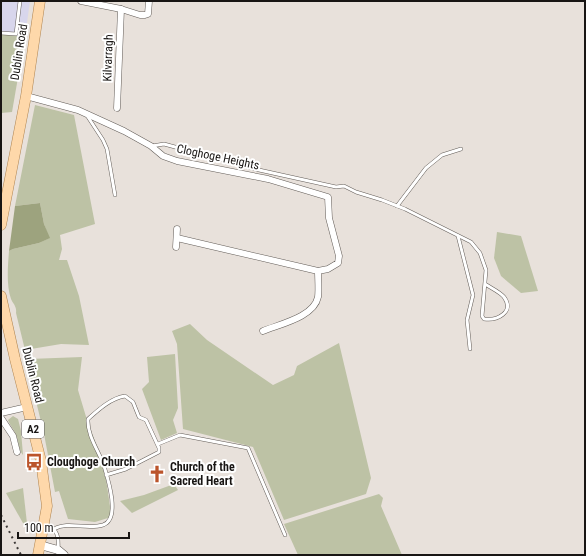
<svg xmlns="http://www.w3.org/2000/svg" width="586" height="556" font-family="'Roboto Condensed',sans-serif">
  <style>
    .commercial { fill: #d8d6ec }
    .green { fill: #bdc2a5 }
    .forest { fill: #9da37e }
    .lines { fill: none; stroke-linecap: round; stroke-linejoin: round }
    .service-casing { stroke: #635d58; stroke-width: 4 }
    .minor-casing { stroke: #635d58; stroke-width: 7 }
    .tertiary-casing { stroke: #635d58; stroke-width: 9 }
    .primary-casing { stroke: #ae8350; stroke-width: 11 }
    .service { stroke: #fff; stroke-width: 3 }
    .minor { stroke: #fff; stroke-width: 6 }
    .tertiary { stroke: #fff; stroke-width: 8 }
    .primary { stroke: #fed8aa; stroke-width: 10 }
    .rail { stroke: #3d3937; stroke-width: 2; stroke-dasharray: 2 4; stroke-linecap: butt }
    .labels { text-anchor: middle; stroke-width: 4; stroke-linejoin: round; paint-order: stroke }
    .shield { fill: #fff; stroke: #5d5b5a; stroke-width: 1 }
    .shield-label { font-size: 11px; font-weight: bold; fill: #181513 }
    .street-label { font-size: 12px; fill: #181513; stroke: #fff }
    .poi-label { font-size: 12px; font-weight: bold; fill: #181513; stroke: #fff; text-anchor: start }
  </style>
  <rect width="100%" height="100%" fill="#e8e1db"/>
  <!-- commercial -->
  <polygon class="commercial" points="1,1 30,1 25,37 1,34"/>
  <!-- green -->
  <g class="green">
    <polygon points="1,34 25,37 12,112 1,113"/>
    <path d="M35,105L74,115L95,224L60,235L62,249L59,260H67L79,296L89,345L61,344L25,350L16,313C17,306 13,304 11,299C6,285 8,265 9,251L13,249L39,243L49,238L44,224L40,203L15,206Z"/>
    <polygon points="497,232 521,236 538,291 521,293 501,276 494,258"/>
    <polygon points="190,324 207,340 273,385 294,375 297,366 339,343 371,478 366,494 284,520 253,447 183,429 177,344 172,331"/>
    <polygon points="175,354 178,408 173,420 177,433 161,440 142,389 149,382 147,357"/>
    <polygon points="82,357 78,390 87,420 104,465 111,513 108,518 95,522 68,519 59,491 55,492 44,434 27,364 29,359"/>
    <path d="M13,416L18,419L21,431L23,455C18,449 19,442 16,435C14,429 10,426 8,420Z"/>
    <polygon points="174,484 178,490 132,513 120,501 144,495"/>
    <polygon points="23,488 28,532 6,493"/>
    <polygon points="379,494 383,498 381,506 402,555 298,555 284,524"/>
  </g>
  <!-- forest -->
  <polygon class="forest" points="40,203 44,224 50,238 39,243 13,249 9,251 15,206"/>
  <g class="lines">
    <!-- service casing -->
    <g class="service-casing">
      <g id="service">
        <polyline points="1,33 16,34 20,1"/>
        <polyline points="86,114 103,140 107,149 115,195"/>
        <path d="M152,146L164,144L259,170L336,187L344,186L356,192L382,200L405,209L471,242L480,253L486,270L482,316L484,319C497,321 515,312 504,297C500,292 491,288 485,284"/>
        <polyline points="397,206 426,168 442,155 461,149"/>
        <polyline points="458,236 473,295 467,320 470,349"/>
        <polyline points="158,444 180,435 248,448 285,535"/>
        <path d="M45,524C58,529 59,537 58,550"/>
        <path d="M54,529C68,521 87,530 103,525C121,519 108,479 104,466C99,451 87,436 88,419C98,410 111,398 125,396L133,402L139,417L146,420L159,448V452L126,469L106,475"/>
      </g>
    </g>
    <!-- minor casing -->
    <g class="minor-casing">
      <g id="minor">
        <polyline points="81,1 121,9 140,15 145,15 148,14 149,1"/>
        <polyline points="26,96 78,110 124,131 151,146 163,156 177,161 268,179 328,197 329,218 339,256 338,263 328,269 318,271 177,238"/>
        <polyline points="117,108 121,9"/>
        <polyline points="176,247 177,229"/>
        <path d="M263,331C280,324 314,317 318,297C319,289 318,279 318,271"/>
        <polyline points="1,413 27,407"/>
        <polyline points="1,418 13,436 17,452"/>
      </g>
    </g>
    <!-- tertiary casing -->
    <g class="tertiary-casing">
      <polyline id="tertiary" points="40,545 58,550 64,555"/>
    </g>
    <!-- primary casing -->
    <g class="primary-casing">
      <g id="primary">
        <polyline points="1,225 26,96 40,1"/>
        <polyline points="1,296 15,359 41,461 44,484 47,506 38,555"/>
      </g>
    </g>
    <!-- service -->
    <use href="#service" class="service"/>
    <!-- minor -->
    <use href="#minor" class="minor"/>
    <!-- tertiary -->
    <use href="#tertiary" class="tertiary"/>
    <!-- primary -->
    <use href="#primary" class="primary"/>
    <!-- rail -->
    <polyline class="rail" points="1,515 21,555"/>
  </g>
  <!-- icons -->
  <defs>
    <g id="bus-bare" transform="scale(1.38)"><path d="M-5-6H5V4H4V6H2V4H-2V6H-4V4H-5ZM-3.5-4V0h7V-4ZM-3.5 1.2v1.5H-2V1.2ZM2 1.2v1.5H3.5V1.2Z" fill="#bb542b" stroke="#fff" stroke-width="2.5" paint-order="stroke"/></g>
    <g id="church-bare" transform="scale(1.38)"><path d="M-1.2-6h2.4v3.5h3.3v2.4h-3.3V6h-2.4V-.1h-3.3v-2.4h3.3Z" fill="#bb542b" stroke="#fff" stroke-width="2.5" paint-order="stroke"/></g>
  </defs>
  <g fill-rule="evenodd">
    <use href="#bus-bare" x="34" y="462"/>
    <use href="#church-bare" x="157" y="474"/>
  </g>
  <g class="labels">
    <!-- shield labels -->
    <rect class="shield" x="22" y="420" width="22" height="18" rx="3"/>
    <g class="shield-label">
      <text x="33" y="433">A2</text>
    </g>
    <!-- street labels -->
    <g class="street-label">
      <text transform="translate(19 52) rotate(-81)" y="4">Dublin Road</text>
      <text transform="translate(108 58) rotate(-88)" y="4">Kilvarragh</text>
      <text transform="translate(218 157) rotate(12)" y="4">Cloghoge Heights</text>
      <text transform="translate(33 375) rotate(76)" y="4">Dublin Road</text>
    </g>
    <!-- poi labels -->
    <g class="poi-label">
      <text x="47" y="466">Cloughoge Church</text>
      <text x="170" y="471">Church of the<tspan x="170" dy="14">Sacred Heart</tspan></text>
    </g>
  </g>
  <!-- border -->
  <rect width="586" height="556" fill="none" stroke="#181513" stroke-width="4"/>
  <!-- scale -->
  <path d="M18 532v6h111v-6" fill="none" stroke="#181513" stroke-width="2"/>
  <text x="24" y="532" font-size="12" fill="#181513" stroke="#ffffff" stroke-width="3" paint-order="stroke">100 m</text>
</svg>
